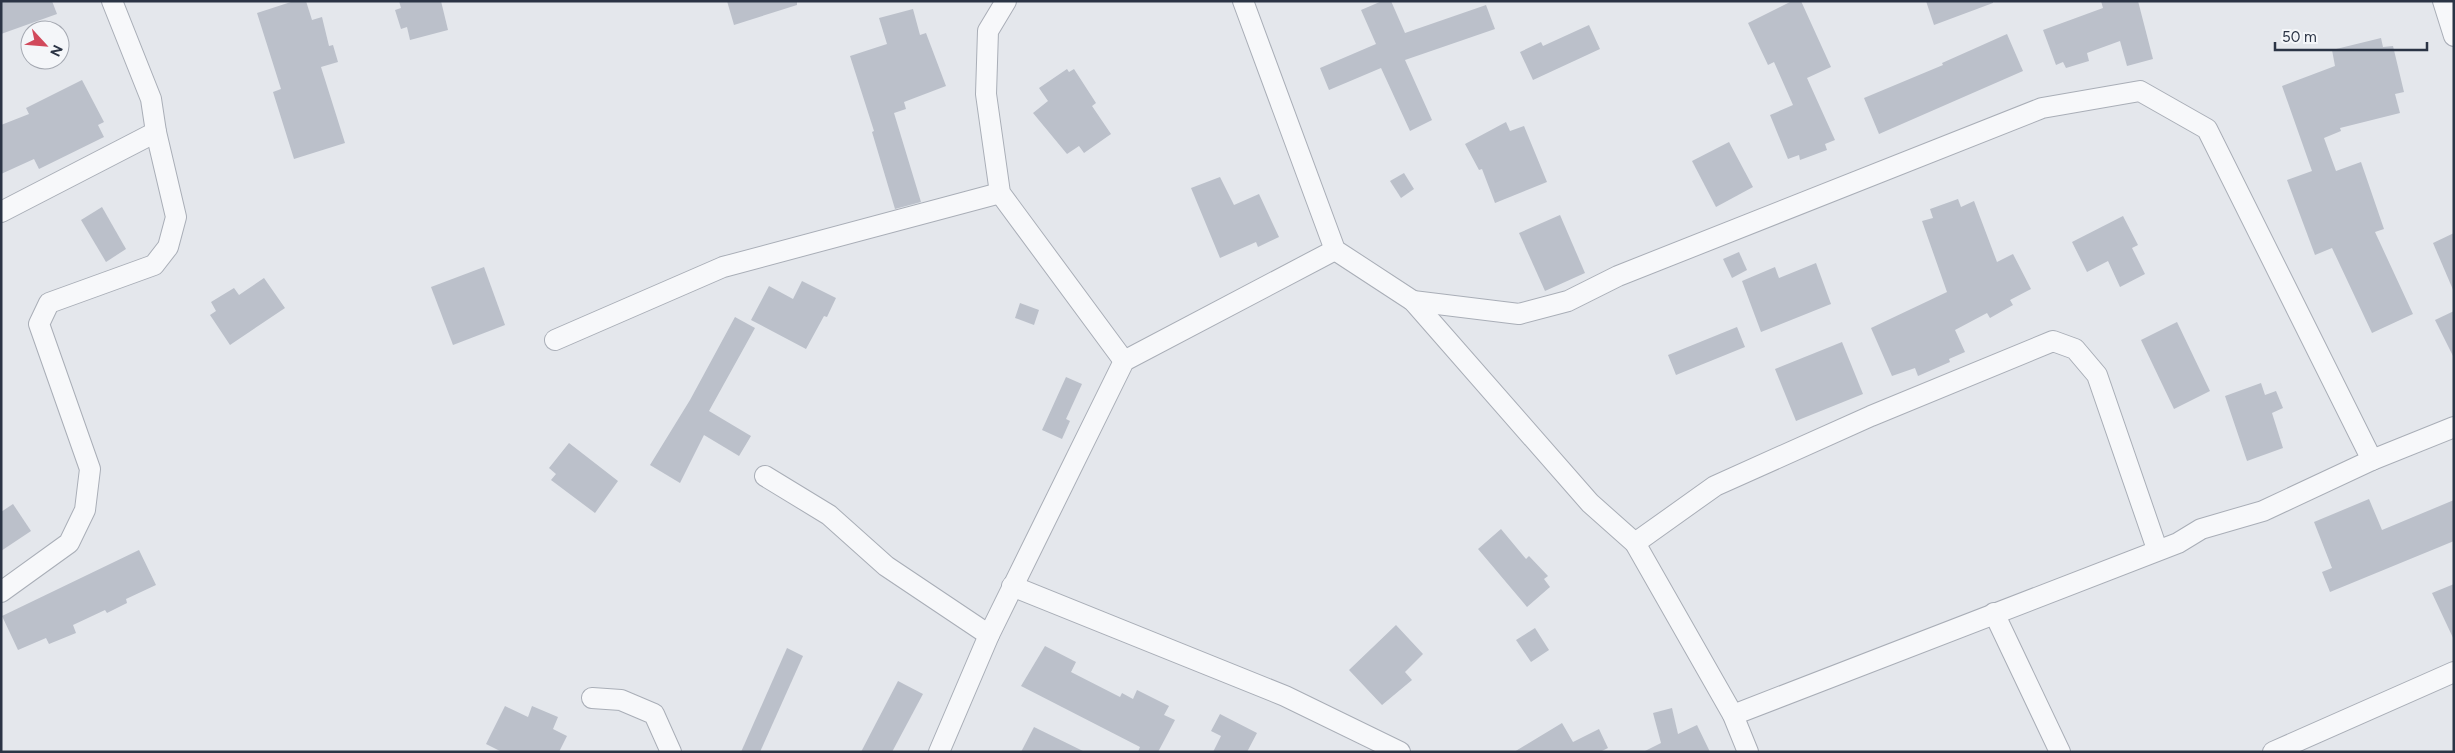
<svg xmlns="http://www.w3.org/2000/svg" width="2455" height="753" font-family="Figtree,sans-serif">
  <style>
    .building { fill: #bbc0ca }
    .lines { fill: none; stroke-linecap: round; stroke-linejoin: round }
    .minor-casing { stroke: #a9aeb7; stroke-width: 22 }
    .minor { stroke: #f7f8fa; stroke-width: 20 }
  </style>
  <rect width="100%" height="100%" fill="#e4e7ec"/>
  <!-- building -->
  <g class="building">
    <polygon points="1,1 52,1 57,14 1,34"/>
    <polygon points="294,1 306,1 312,20 322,17 329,46 333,45 338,62 321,67 345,143 294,159 273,92 281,89 257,13"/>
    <polygon points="399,1 441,1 448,30 410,40 407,27 401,29 395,10 401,8"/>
    <polygon points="727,1 797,1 797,5 734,25"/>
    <polygon points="1382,1 1391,1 1405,33 1486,5 1495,29 1405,60 1432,120 1410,131 1381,68 1329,90 1320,68 1376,44 1361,10"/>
    <polygon points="1792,1 1801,1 1831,67 1807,78 1835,140 1825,144 1827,150 1800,160 1799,155 1788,159 1770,115 1793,105 1774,62 1768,65 1748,23"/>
    <polygon points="1926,1 1993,1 1993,3 1934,25"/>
    <polygon points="2101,1 2138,1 2153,59 2127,66 2120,41 2087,53 2089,61 2066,68 2063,62 2056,65 2043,30 2103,8"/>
    <polygon points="913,9 920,35 926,33 946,86 904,102 906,109 894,113 921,202 895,209 872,132 874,131 850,56 887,44 879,18"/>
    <polygon points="1589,25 1600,49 1533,80 1520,52 1541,42 1543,46"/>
    <polygon points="2007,34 2023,71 1879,134 1864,98 1943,65 1942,63"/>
    <polygon points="2381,38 2383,47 2393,46 2404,92 2395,94 2400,113 2340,128 2341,131 2324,138 2336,171 2361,162 2384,229 2375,232 2413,314 2372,333 2332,248 2315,255 2287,180 2312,171 2282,86 2335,66 2332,50"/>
    <polygon points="1067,69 1069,72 1074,69 1096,103 1092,106 1111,134 1084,153 1079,146 1067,154 1033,113 1048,101 1039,88"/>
    <polygon points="82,80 104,122 98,125 104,137 39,169 34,159 1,174 1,125 29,114 26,108"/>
    <polygon points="1506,122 1510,131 1524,126 1547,182 1495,203 1482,169 1479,170 1465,144"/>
    <polygon points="1729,142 1753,187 1716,207 1692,161"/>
    <polygon points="1404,173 1414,189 1401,198 1390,181"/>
    <polygon points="1220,177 1234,205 1259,194 1279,237 1258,247 1256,242 1220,258 1191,188"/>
    <polygon points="1958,199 1961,207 1974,201 1997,262 2013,254 2031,289 2010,300 2013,305 1990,318 1987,313 1955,330 1965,352 1949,359 1950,362 1918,376 1915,368 1892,376 1871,328 1947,292 1922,221 1933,218 1930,209"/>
    <polygon points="102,207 126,249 106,262 81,220"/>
    <polygon points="1560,215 1585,273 1545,291 1519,233"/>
    <polygon points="2123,216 2138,245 2132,248 2145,274 2120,287 2108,261 2087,272 2072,242"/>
    <polygon points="2454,233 2454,292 2433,243"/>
    <polygon points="1739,252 1747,270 1732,278 1723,259"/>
    <polygon points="1816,263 1831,304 1761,332 1742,281 1775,267 1779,278"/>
    <polygon points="484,267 505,325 453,345 431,287"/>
    <polygon points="264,278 285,308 230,345 210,315 216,311 211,302 234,288 239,295"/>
    <polygon points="802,281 836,298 827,317 824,316 806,349 751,320 769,286 793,299"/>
    <polygon points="1020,303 1039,310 1034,325 1015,318"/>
    <polygon points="2454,311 2454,358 2435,320"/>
    <polygon points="735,317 755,328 709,411 751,436 739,456 704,435 680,483 650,465 690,400"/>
    <polygon points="2177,322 2210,391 2174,409 2141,340"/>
    <polygon points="1737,327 1745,347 1676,375 1668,355"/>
    <polygon points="1842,342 1863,394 1796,421 1775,369"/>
    <polygon points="1066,377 1082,384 1066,419 1070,421 1062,439 1042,430"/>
    <polygon points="2261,383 2265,395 2276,391 2283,408 2272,413 2283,448 2247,461 2225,396"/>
    <polygon points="569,443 618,481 595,513 551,480 556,474 549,468"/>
    <polygon points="2369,499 2382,530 2454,500 2454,541 2330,592 2322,572 2332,568 2314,522"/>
    <polygon points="13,504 31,531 1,551 1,512"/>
    <polygon points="1501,529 1526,559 1529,556 1548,576 1544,579 1550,587 1527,607 1478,549"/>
    <polygon points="139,550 156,585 126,599 127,603 107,613 105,610 73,625 76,633 49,644 46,638 18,650 2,616"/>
    <polygon points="2454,584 2454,640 2432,593"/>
    <polygon points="1396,625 1423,654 1405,672 1412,680 1382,705 1349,670"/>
    <polygon points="1535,628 1549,650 1531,662 1516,640"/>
    <polygon points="1045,646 1076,662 1071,672 1120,697 1122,693 1133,699 1137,690 1169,706 1164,715 1175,720 1158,752 1138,752 1140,747 1021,686"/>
    <polygon points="787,648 803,656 760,752 741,752"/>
    <polygon points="898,681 923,694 892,752 861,752"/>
    <polygon points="505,706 528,717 532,706 558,717 553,729 567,736 559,752 502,752 486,744"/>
    <polygon points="1672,708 1678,734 1697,725 1710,752 1643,752 1661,743 1653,713"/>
    <polygon points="1220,714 1257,733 1247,752 1213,752 1221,736 1211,731"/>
    <polygon points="1562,723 1573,742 1599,729 1608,748 1600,752 1514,752"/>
    <polygon points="1034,727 1085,752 1021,752"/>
  </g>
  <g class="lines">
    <!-- minor casing -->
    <g class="minor-casing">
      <g id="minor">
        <polyline points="1006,1 988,31 986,94 1000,193 1124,361"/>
        <polyline points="1243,1 1335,250 1413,301 1590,503 1635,543 1733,715 1748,752"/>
        <polyline points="2443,1 2454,36"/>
        <polyline points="1,212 156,132"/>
        <polyline points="1413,301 1519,314 1568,301 1618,276 2042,108 2140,91 2207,129 2372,460"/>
        <polyline points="555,340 723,267 1000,193"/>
        <polyline points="765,476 829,515 886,566 989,635"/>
        <polyline points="1635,543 1715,486 1871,416 2053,341 2075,349 2097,375 2157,549"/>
        <polyline points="1012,586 1285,696 1400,752"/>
        <polyline points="1,592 69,543 85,510 90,469 39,324 49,303 154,265 168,247 176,217 156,132 151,99 112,1"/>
        <polyline points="1994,613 2060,752"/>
        <polyline points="592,698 621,700 654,714 671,752"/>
        <polyline points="1733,715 2178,543 2201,529 2263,511 2372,460 2454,427"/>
        <polyline points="939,752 989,635 1124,361 1335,250"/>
        <polyline points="2273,752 2454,672"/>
      </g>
    </g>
    <!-- minor -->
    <use href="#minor" class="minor"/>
  </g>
  <!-- border -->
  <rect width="2455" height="753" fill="none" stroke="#2b3445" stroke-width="5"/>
  <!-- north arrow -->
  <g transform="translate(45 45) rotate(116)"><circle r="24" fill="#f4f6f9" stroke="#a4a8b1"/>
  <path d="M0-4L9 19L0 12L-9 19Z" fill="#d1495b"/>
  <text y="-8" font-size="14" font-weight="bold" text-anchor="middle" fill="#2b3445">N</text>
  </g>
  <!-- scale -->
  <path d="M2275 42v8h152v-8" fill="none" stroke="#2b3445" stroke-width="2.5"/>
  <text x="2282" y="42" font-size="15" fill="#2b3445" stroke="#f4f6f9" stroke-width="4" paint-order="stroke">50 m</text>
</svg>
